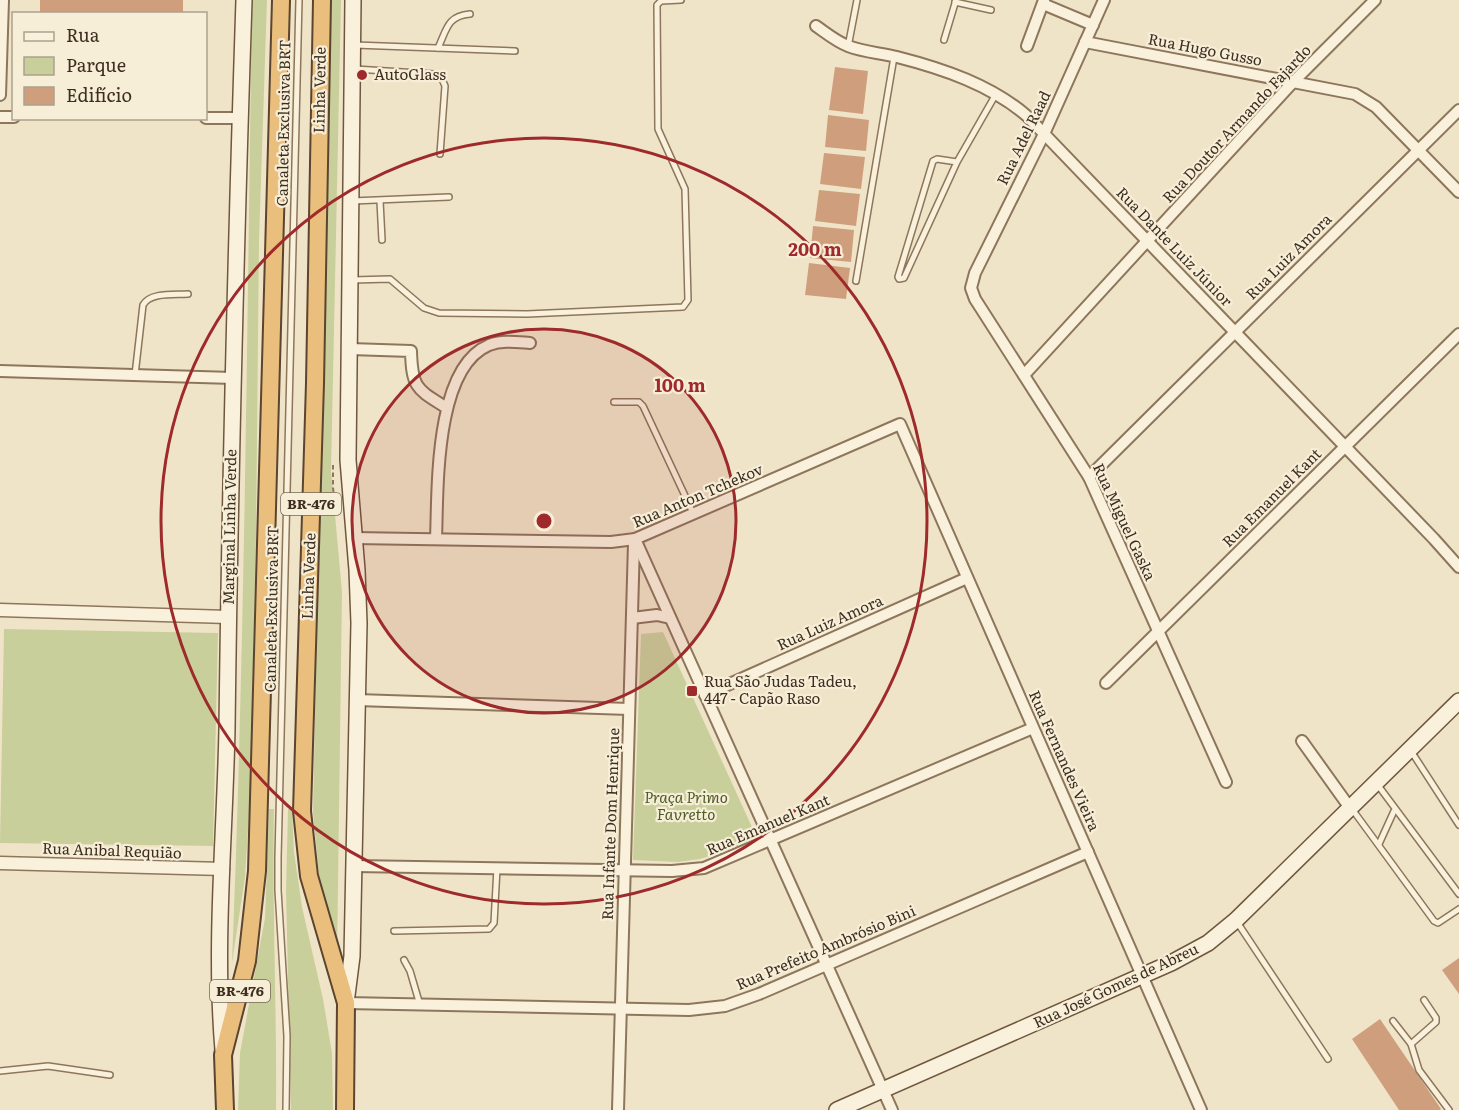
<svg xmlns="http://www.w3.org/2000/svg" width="1459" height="1110" font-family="Literata,serif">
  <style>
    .green { fill: #c9cf9b }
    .building { fill: #cf9f7d }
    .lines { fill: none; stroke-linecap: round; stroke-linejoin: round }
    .service-casing { stroke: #8d765c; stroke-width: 8 }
    .minor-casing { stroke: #8d765c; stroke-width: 14 }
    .tertiary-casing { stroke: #8d765c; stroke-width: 15 }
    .secondary-casing { stroke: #6f573f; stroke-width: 18 }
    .trunk-casing { stroke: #5b4430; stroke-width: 20 }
    .path { stroke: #8d765c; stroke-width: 2; stroke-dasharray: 4.5 3; stroke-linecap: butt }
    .service { stroke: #faf1dc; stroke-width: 5 }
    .minor { stroke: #faf1dc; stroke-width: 10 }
    .tertiary { stroke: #faf1dc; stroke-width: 12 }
    .secondary { stroke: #faf1dc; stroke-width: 15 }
    .trunk { stroke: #eabe7c; stroke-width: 16 }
    .ring { fill: none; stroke: #9e2a2b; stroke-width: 3 }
    .poi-dot { fill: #9e2a2b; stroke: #f7eed8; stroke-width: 2 }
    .labels { text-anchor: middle; stroke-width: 4.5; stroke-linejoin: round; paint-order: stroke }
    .shield { fill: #f7eed8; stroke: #756857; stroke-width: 1.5 }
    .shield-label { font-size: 14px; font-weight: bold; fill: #3d2e20 }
    .street-label { font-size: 15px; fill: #3d2e20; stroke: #f7eed8 }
    .poi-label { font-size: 15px; fill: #3d2e20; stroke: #f7eed8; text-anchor: start }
    .park-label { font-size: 15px; font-style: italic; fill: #4d5a26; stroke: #f7eed8 }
    .centre { fill: #9e2a2b; stroke: #f7eed8; stroke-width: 3 }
    .ring-label { font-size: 18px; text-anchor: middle; font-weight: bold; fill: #9e2a2b; stroke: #f7eed8; stroke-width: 4.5; stroke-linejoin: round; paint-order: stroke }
  </style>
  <rect width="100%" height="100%" fill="#f0e4c8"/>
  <!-- green -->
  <g class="green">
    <path d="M252,0H267L259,241L256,537L250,796L245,877L232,963C245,642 247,321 252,0Z"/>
    <polygon points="330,0 341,0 331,471 342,592 337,959 321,896 313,812"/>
    <polygon points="4,629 218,633 213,846 0,843"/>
    <polygon points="663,632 757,838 717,854 700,859 678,862 633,860 641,634"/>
    <path d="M269,809H274C272,909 277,1009 276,1110H238L240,1053L265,918Z"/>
    <polygon points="288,809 292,809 294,852 302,907 323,999 332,1053 333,1110 291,1110 286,891"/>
  </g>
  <!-- building -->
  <g class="building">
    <rect x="40" y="0" width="143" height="14"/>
    <polygon points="835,67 868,71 863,114 829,110"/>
    <polygon points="828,115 869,120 866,151 825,147"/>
    <polygon points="824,153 865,157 861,189 820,184"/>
    <polygon points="819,190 860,194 856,226 815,221"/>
    <polygon points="813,226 854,230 851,262 810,258"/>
    <polygon points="809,263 850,268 846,299 805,295"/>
    <polygon points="1459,958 1459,994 1442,970"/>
    <polygon points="1380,1019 1441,1109 1440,1110 1399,1110 1352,1039"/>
  </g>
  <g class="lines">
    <!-- service casing -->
    <g class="service-casing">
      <g id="service">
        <polyline points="955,2 991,10"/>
        <polyline points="944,40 956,0"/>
        <polyline points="355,45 515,51"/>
        <polyline points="848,47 857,0"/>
        <path d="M438,48C447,29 447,16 470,14"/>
        <polyline points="355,69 434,74 442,79 445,86 440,154"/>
        <polyline points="957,162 937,159 933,161 898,277 899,279 904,278 957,162 996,94"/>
        <polyline points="352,201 449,197"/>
        <polyline points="380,201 382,240"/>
        <polyline points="352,280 390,279 424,308 439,313 527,314 683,307 688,300 685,189 658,129 657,5 661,1 681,0"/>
        <polyline points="856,281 894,57"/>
        <path d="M135,375L143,305C150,292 174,295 188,294"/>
        <polyline points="614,402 639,402 643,406 694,515"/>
        <polyline points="1411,751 1459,825"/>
        <polyline points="1377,784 1459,894"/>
        <polyline points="1352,809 1434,921 1438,923 1459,909"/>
        <polyline points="1379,844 1394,811"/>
        <polyline points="1237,922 1328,1059"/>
        <polyline points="394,931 489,929 494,923 497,868"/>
        <polyline points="404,960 410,971 420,1005"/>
        <polyline points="1424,1000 1436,1018 1436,1022 1411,1044 1419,1070 1449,1110"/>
        <polyline points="1393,1021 1411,1044"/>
        <polyline points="0,1071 48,1066 110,1075"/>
        <polyline points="286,1110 287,1036 278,890 278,858 299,0"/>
      </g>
    </g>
    <!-- minor casing -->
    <g class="minor-casing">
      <g id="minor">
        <polyline points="1104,0 1044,134 975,273 971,288 975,299 1089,477 1226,782"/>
        <polyline points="1043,4 1093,25"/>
        <path d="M816,26C826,33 837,42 848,46C863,52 881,53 897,57C944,69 991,85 1027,116L1434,539L1459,567"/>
        <polyline points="1085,42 1355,94 1376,107 1459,192"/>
        <polyline points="1027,46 1044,0"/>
        <polyline points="0,95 3,0"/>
        <polyline points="0,117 14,117"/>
        <polyline points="206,118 240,118"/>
        <path d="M350,349L411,351C412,389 417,389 447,408"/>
        <polyline points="0,371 233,378"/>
        <polyline points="1024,375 1293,82 1375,0"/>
        <polyline points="1089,477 1459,110"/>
        <polyline points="354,538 611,542 635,539 900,424 1201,1110"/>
        <path d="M436,539C438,489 434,368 489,345C502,340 516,342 530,343"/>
        <polyline points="635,539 892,1110"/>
        <polyline points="632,618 657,615 670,618"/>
        <polyline points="1106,683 1459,334"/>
        <polyline points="705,695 967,578"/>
        <polyline points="357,700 629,709"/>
        <polyline points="1302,741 1350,808"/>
        <polyline points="354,866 672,871 704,868 1033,728"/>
        <polyline points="346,1003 689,1010 725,1006 759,994 1088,852"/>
        <polyline points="618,1110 634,543"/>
      </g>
    </g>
    <!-- tertiary casing -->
    <g class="tertiary-casing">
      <g id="tertiary">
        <polyline points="0,610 228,617"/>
        <polyline points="0,863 223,869"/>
      </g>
    </g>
    <!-- secondary casing -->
    <g class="secondary-casing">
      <g id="secondary">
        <polyline points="346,1003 352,956 359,623 357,570 348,460 353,0"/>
        <path d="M223,1050C214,943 225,835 227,728C230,485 236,243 244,0"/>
        <polyline points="837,1110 1171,963 1208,943 1236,920 1459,701"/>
      </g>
    </g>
    <!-- trunk casing -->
    <g class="trunk-casing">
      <g id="trunk">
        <polyline points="322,0 315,383 302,811 309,876 346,1003 345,1110"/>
        <polyline points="225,1110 223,1055 247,961 257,871 281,0"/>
      </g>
    </g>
    <!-- path -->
    <polyline class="path" points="333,465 333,488 337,516"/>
    <!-- service -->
    <use href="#service" class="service"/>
    <!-- minor -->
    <use href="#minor" class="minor"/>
    <!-- tertiary -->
    <use href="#tertiary" class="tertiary"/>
    <!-- secondary -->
    <use href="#secondary" class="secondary"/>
    <!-- trunk -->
    <use href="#trunk" class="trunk"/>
  </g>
  <!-- distance rings -->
  <circle cx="544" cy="521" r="192" fill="#9e2a2b" fill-opacity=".12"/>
  <g class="ring">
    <circle cx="544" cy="521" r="192"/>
    <circle cx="544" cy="521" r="383"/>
  </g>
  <!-- markers -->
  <g class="poi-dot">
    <circle cx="362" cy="75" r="6"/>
    <rect x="686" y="685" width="12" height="12" rx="3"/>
  </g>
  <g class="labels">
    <!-- shield labels -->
    <g class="shield">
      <rect x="281" y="493" width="60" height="22" rx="4.5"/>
      <rect x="210" y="980" width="60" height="22" rx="4.5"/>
    </g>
    <g class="shield-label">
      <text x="311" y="509">BR-476</text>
      <text x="240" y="996">BR-476</text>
    </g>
    <!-- street labels -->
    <g class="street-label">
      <text transform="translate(1205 50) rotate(11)" y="5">Rua Hugo Gusso</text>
      <text transform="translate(320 90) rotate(-89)" y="5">Linha Verde</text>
      <text transform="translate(284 123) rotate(-89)" y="5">Canaleta Exclusiva BRT</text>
      <text transform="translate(1237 124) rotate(-47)" y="5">Rua Doutor Armando Fajardo</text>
      <text transform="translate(1024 138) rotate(-64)" y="5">Rua Adel Raad</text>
      <text transform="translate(1174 247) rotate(46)" y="5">Rua Dante Luiz Júnior</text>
      <text transform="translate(1289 257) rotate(-45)" y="5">Rua Luiz Amora</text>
      <text transform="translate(698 496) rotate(-23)" y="5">Rua Anton Tchekov</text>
      <text transform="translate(1272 498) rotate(-45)" y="5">Rua Emanuel Kant</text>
      <text transform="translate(1124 522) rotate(65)" y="5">Rua Miguel Gaska</text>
      <text transform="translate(230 527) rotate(-89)" y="5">Marginal Linha Verde</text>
      <text transform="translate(309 576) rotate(-88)" y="5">Linha Verde</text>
      <text transform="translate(272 609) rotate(-89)" y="5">Canaleta Exclusiva BRT</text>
      <text transform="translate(830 623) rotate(-24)" y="5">Rua Luiz Amora</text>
      <text transform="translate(1064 761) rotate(66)" y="5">Rua Fernandes Vieira</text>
      <text transform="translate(611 824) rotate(-88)" y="5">Rua Infante Dom Henrique</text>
      <text transform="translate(768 825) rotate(-23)" y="5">Rua Emanuel Kant</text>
      <text transform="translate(112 851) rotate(2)" y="5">Rua Anibal Requião</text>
      <text transform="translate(826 948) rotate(-23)" y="5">Rua Prefeito Ambrósio Bini</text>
      <text transform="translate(1116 986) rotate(-25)" y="5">Rua José Gomes de Abreu</text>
    </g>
    <!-- poi labels -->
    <g class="poi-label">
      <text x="374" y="80">AutoGlass</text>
      <text x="704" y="687">Rua São Judas Tadeu,<tspan x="704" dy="17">447 - Capão Raso</tspan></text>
    </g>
    <!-- park labels -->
    <g class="park-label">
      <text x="686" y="803">Praça Primo<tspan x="686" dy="17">Favretto</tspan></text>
    </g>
  </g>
  <circle cx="544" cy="521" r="9" class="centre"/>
  <g class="ring-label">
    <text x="815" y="256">200 m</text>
    <text x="680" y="392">100 m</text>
  </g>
  <!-- legend -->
  <rect x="12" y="12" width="195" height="108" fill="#f7eed8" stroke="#ada18e" stroke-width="1.5"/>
  <rect x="24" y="32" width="30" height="9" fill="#faf1dc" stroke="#ada18e" stroke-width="1.5"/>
  <text x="66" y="42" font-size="18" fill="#3d2e20">Rua</text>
  <rect x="24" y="57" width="30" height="18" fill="#c9cf9b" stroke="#ada18e" stroke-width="1.5"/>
  <text x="66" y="72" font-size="18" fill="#3d2e20">Parque</text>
  <rect x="24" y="87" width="30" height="18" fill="#cf9f7d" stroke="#ada18e" stroke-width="1.5"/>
  <text x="66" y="102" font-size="18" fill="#3d2e20">Edifício</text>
</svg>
